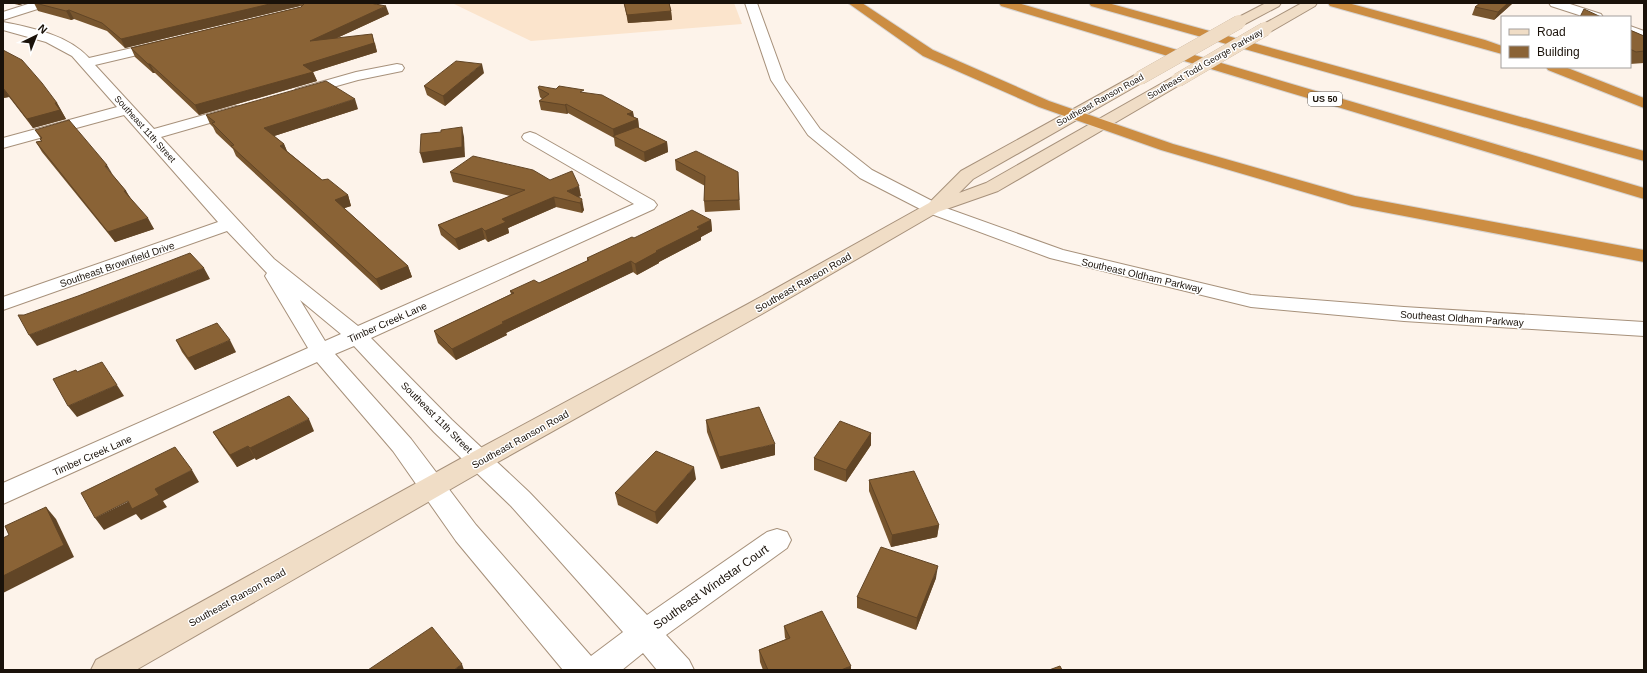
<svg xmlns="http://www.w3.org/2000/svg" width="1647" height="673" font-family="Helvetica,sans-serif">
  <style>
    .built { fill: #fbe4cc }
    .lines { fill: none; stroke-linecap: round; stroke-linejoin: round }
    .minor-casing { stroke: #a7917b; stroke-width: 2 }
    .tertiary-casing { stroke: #a7917b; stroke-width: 2 }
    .secondary-casing { stroke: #a7917b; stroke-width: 2 }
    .motorway-casing { stroke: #d6d4d3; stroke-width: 2 }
    .minor { fill: #fff; fill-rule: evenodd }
    .tertiary { fill: #fff; fill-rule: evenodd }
    .secondary { fill: #f0ddc6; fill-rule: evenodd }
    .motorway { fill: #cc8d42; fill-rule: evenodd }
    .secondary-bridge-casing { stroke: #a7917b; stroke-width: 14; stroke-linecap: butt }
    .secondary-bridge { stroke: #f0ddc6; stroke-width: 14 }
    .wall { fill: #77552e }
    .shaded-wall { fill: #614526 }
    .building { fill: #8a6336; stroke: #614526 }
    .labels { text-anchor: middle; stroke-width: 3; stroke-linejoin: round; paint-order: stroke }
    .far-street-label { font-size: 9px; fill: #1a120a; stroke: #fff }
    .shield { fill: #fff; stroke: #5f5954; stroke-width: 1 }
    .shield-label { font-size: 9px; font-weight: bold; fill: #1a120a }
    .street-label { font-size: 10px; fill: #1a120a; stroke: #fff }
    .near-street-label { font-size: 12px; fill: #1a120a; stroke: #fff }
  </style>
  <rect width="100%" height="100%" fill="#fdf3ea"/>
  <!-- built -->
  <polygon class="built" points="452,3 734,3 742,24 531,41"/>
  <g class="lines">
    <!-- minor casing -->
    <g class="minor-casing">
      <g id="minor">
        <polygon points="31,3 49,3 47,6 3,20 3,12"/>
        <path d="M3,22C33,28 68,35 89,58L162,41L167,42L169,45L167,48L95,65L154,129L236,106L241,108L244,111L241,114L161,137L274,259L358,326L634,204L524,140L522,137L524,134L530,132L536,134L654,201L657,205L654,209L371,338L452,420L529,492L647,615L767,532L777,529L787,532L791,540L787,548L666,635L689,660L694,670H657L643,653L622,670H563L456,541L393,451L317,362L3,504V483L308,348L265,276L267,273L227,231L3,310V297L218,222L124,115L3,148V138L117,107L72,56L46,42L3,30ZM300,300L341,334L325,341ZM354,346L434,432L511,506L623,632L591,656L476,525L411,439L335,354Z"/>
        <polygon points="397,64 402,65 404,68 402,71 358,80 301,96 296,95 294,92 296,89 356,72"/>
        <polygon points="932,203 1063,250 1251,295 1404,307 1644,322 1644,336 1404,321 1251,307 1050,258 926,212 923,208 926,204"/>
      </g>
    </g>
    <!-- tertiary casing -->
    <g class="tertiary-casing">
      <g id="tertiary">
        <polygon points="745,3 757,3 785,80 820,129 872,170 938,204 941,208 938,212 932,213 926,212 860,178 808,135 771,80"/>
        <polygon points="1549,3 1567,3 1601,14 1603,17 1585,17 1551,6"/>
        <polygon points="1630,26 1644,31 1644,40 1630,35"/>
      </g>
    </g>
    <!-- secondary casing -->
    <g class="secondary-casing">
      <g id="secondary">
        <polygon points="1266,3 1281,3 1279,6 1243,25 1235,25 1233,22 1235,19"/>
        <polygon points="1302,3 1317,3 1315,6 1270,32 1260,32 1259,29 1260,26"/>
        <polygon points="1140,74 1145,75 1147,78 1145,81 973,179 959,193 986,183 1173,77 1178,76 1183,77 1185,80 1183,83 998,191 938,212 762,314 489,467 136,670 91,670 96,660 471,453 748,304 929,203 961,171 1135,75"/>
      </g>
    </g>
    <!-- motorway casing -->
    <g class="motorway-casing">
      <g id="motorway">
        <polygon points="848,3 862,3 933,50 1049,101 1173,144 1355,196 1644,250 1644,262 1352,206 1161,150 1039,107 923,56"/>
        <polygon points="999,3 1018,3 1644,188 1644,199 1001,6"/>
        <polygon points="1089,3 1108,3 1644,151 1644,161 1091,6"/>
        <polygon points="1328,3 1348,3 1485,40 1502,46 1502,54 1330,6"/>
        <polygon points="1546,67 1565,67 1644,98 1644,108 1548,70"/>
      </g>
    </g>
    <!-- minor -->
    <use href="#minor" class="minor"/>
    <!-- tertiary -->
    <use href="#tertiary" class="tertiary"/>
    <!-- secondary -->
    <use href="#secondary" class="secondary"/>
    <!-- motorway -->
    <use href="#motorway" class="motorway"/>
    <!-- secondary-bridge casing -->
    <g class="secondary-bridge-casing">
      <g id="secondary-bridge">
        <polyline points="1140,78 1239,22"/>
        <polyline points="1178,80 1265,29"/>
      </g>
    </g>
    <!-- secondary-bridge -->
    <use href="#secondary-bridge" class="secondary-bridge"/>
  </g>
  <!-- wall -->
  <g class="wall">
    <polygon points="10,3 26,3 19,5"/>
    <polygon points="34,3 370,3 389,14 337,38 375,43 377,52 313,72 317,81 199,115 155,73 153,73 135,57 131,48 301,7 302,6 300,6 125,48 107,31 74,19 71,20 38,11"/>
    <polygon points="624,3 669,3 671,11 672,20 628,23"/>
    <polygon points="1513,3 1494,20 1472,15 1475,7"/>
    <polygon points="1630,30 1644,36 1644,63 1630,64"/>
    <polygon points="3,50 57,103 66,119 33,128 9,97 3,98"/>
    <polygon points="484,73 445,106 427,95 424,86"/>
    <polygon points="538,88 584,93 633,112 634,117 638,119 639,128 667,142 668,152 645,162 615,146 614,138 568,113 567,114 541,110 539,101 542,99 540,97"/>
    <polygon points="358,109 274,136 284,144 287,151 322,180 348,195 351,206 344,208 408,266 412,277 381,290 236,156 233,149 216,133 213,127 210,124 206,115"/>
    <polygon points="35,130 111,173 126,191 131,199 154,229 115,242 42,152 36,142 41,141 40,139 41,139"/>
    <polygon points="675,160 738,172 740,210 705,212 704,201 705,186 676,170"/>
    <polygon points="450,172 550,180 581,196 578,197 584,210 582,213 556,207 508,228 509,233 488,242 485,239 459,250 441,235 438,225 510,196 453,182"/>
    <polygon points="711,220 712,231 701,237 701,240 659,262 659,263 637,275 633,272 610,283 506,333 507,335 456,360 438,343 434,331 511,294 510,291 539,283 587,261 587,258 634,238"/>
    <polygon points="176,340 236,352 195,370 182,352"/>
    <polygon points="706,420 775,455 721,469 707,432"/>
    <polygon points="314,431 256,460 255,458 237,467 220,443 213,432"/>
    <polygon points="871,433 871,445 846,482 814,470 814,458"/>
    <polygon points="696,479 657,524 618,505 615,493"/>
    <polygon points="869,480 939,525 937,537 891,547 869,491"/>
    <polygon points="936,578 916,630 857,608 857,597"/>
    <polygon points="784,626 851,670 763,670 760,662 759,650 786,639 785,638"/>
  </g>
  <!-- shaded-wall -->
  <g class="shaded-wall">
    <polygon points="17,3 26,3 19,5"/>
    <polygon points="274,3 299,3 300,6 125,48 121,39"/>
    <polygon points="1508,3 1513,3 1494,20 1498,12"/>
    <polygon points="386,6 389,14 313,49 310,41"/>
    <polygon points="69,10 74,19 71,20 66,11"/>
    <polygon points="671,11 672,20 628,23 627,15"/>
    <polygon points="372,34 377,52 306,74 303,65"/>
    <polygon points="148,64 150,64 155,73 153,73"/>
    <polygon points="482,64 484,73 445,106 443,96"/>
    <polygon points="313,72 317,81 199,115 195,105"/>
    <polygon points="3,88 9,97 3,98"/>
    <polygon points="355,99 358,109 268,138 264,128"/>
    <polygon points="55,103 57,103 66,119 33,128 27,119"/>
    <polygon points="566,104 568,113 567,114 565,105"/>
    <polygon points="633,112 634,121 638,119 639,129 614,136 613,129 627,114"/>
    <polygon points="462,127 464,137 465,157 423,163 420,153"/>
    <polygon points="667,142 668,152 645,162 644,152"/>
    <polygon points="284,144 288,154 280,146"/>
    <polygon points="107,165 113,175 105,166"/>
    <polygon points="579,186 581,196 570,200 567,191"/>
    <polygon points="124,191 126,191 132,201"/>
    <polygon points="348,195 351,206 339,210 335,200"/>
    <polygon points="554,197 556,207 508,228 509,233 488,242 485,231 502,219"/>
    <polygon points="582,199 584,210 582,213 580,203"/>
    <polygon points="148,218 154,229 115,242 108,232"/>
    <polygon points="711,220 712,231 701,237 701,240 659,262 659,263 637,275 635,264 697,227"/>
    <polygon points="482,228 485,239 459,250 455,239"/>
    <polygon points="631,261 633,272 610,283 506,333 507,335 456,360 452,349 502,322 608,272"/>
    <polygon points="408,266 412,277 381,290 376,279"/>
    <polygon points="204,268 210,279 37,346 29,335"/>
    <polygon points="230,340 236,352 195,370 188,358"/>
    <polygon points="117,385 124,396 77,417 68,406"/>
    <polygon points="309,419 314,431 256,460 250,448"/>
    <polygon points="871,433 871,445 846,482 846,470"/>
    <polygon points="775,444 775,455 721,469 719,457"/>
    <polygon points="248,446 255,458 237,467 230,455"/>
    <polygon points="694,467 696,479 657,524 655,512"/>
    <polygon points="192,470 199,482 163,501 167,507 141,520 136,514 104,530 95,518"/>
    <polygon points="46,507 56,519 74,557 3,593 3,576"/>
    <polygon points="939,525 937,537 891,547 892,535"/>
    <polygon points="938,566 936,578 916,630 917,618"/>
    <polygon points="462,664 464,670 454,670"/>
    <polygon points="851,666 851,670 841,670"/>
  </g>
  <!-- building -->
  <g class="building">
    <polygon points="35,3 274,3 121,39 102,23 69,10 66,11"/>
    <polygon points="304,3 370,3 386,6 310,41 372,34 374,43 303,65 313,72 195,105 150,64 148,64 131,48 301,7 304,4"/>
    <polygon points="624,3 669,3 671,11 627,15"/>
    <polygon points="1480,3 1508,3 1498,12 1475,7"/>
    <polygon points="1584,9 1601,17 1580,17"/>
    <polygon points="1630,30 1644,36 1644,51 1636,52 1630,49"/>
    <polygon points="3,50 22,60 42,83 57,103 55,103 60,110 27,119 3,88"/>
    <polygon points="456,61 482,64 443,96 424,86"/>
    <polygon points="326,81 355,99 264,128 284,144 280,146 322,180 328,179 348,195 335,200 408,266 376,279 231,146 234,145 212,123 215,122 206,115"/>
    <polygon points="539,86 556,89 559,86 584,90 580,92 602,95 633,112 627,114 638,119 613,129 566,104 565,105 539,101 549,94 538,88"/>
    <polygon points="69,120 107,165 105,166 126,191 124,191 148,218 108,232 36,142 42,141 40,139 42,138 35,130"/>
    <polygon points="462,127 462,147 420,153 421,134 441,132 441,130"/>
    <polygon points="637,127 667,142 644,152 613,136"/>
    <polygon points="696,151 738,172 739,200 704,201 705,176 675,160"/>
    <polygon points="473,156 533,170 550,180 572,171 579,186 567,191 582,199 580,203 554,197 502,219 506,222 485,231 482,228 455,239 438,225 525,190 450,172"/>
    <polygon points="692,210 711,220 697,227 700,229 656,251 657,252 635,264 631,261 608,272 502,322 504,323 452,349 434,331 514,293 510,291 534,280 539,283 589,260 587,258 632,237 634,238"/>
    <polygon points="190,253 204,268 29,335 18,315 24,315 78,296"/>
    <polygon points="217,323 230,340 188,358 176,340"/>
    <polygon points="102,362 117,385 68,406 53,379 76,370 77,372"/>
    <polygon points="289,396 309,419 250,448 248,446 230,455 213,432"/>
    <polygon points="759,407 775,444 719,457 706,420"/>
    <polygon points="840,421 871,433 846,470 814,458"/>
    <polygon points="175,447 192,470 155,489 159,495 132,509 128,501 95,518 81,493"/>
    <polygon points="656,451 694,467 655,512 615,493"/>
    <polygon points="914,471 939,525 892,535 869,480"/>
    <polygon points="46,507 64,545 3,576 3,538 9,535 5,526"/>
    <polygon points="881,547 938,566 917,618 857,597"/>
    <polygon points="822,611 851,666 841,670 768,670 759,650 790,638 784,626"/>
    <polygon points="432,627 462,664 454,670 368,670"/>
    <polygon points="1060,666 1062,670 1049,670"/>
  </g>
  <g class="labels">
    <!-- far-street labels -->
    <g class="far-street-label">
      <text transform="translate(1205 64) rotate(-30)" y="3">Southeast Todd George Parkway</text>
      <text transform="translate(1100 100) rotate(-29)" y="3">Southeast Ranson Road</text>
      <text transform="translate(145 129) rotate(48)" y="3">Southeast 11th Street</text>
    </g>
    <!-- shield labels -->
    <rect class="shield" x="1308" y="92" width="34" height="14" rx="3"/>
    <g class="shield-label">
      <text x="1325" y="102">US 50</text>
    </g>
    <!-- street labels -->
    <g class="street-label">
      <text transform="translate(117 264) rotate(-19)" y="4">Southeast Brownfield Drive</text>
      <text transform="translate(1142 275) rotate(13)" y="4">Southeast Oldham Parkway</text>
      <text transform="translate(803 282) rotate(-30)" y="4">Southeast Ranson Road</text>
      <text transform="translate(1462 318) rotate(4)" y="4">Southeast Oldham Parkway</text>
      <text transform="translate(387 322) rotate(-24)" y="4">Timber Creek Lane</text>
      <text transform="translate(437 417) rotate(45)" y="4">Southeast 11th Street</text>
      <text transform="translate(520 439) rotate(-29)" y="4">Southeast Ranson Road</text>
      <text transform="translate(92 455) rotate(-24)" y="4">Timber Creek Lane</text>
      <text transform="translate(237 597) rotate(-29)" y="4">Southeast Ranson Road</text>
    </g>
    <!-- near-street labels -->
    <g class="near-street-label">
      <text transform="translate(711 587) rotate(-35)" y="4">Southeast Windstar Court</text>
    </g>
  </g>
  <!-- border -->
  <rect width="1647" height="673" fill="none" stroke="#1a120a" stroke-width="8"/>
  <!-- legend -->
  <rect x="1501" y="16" width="130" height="52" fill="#ffffff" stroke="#a3a09d"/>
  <rect x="1509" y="29" width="20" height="6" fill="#f0ddc6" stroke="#a3a09d"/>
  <text x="1537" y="36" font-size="12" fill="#1a120a">Road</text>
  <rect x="1509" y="46" width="20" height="12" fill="#8a6336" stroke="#a3a09d"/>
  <text x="1537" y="56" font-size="12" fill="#1a120a">Building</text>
  <!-- north arrow -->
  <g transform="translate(36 36) rotate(43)" stroke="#ffffff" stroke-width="3" paint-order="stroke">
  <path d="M0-3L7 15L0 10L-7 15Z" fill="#1a120a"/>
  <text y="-6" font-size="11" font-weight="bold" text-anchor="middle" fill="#1a120a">N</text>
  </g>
</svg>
